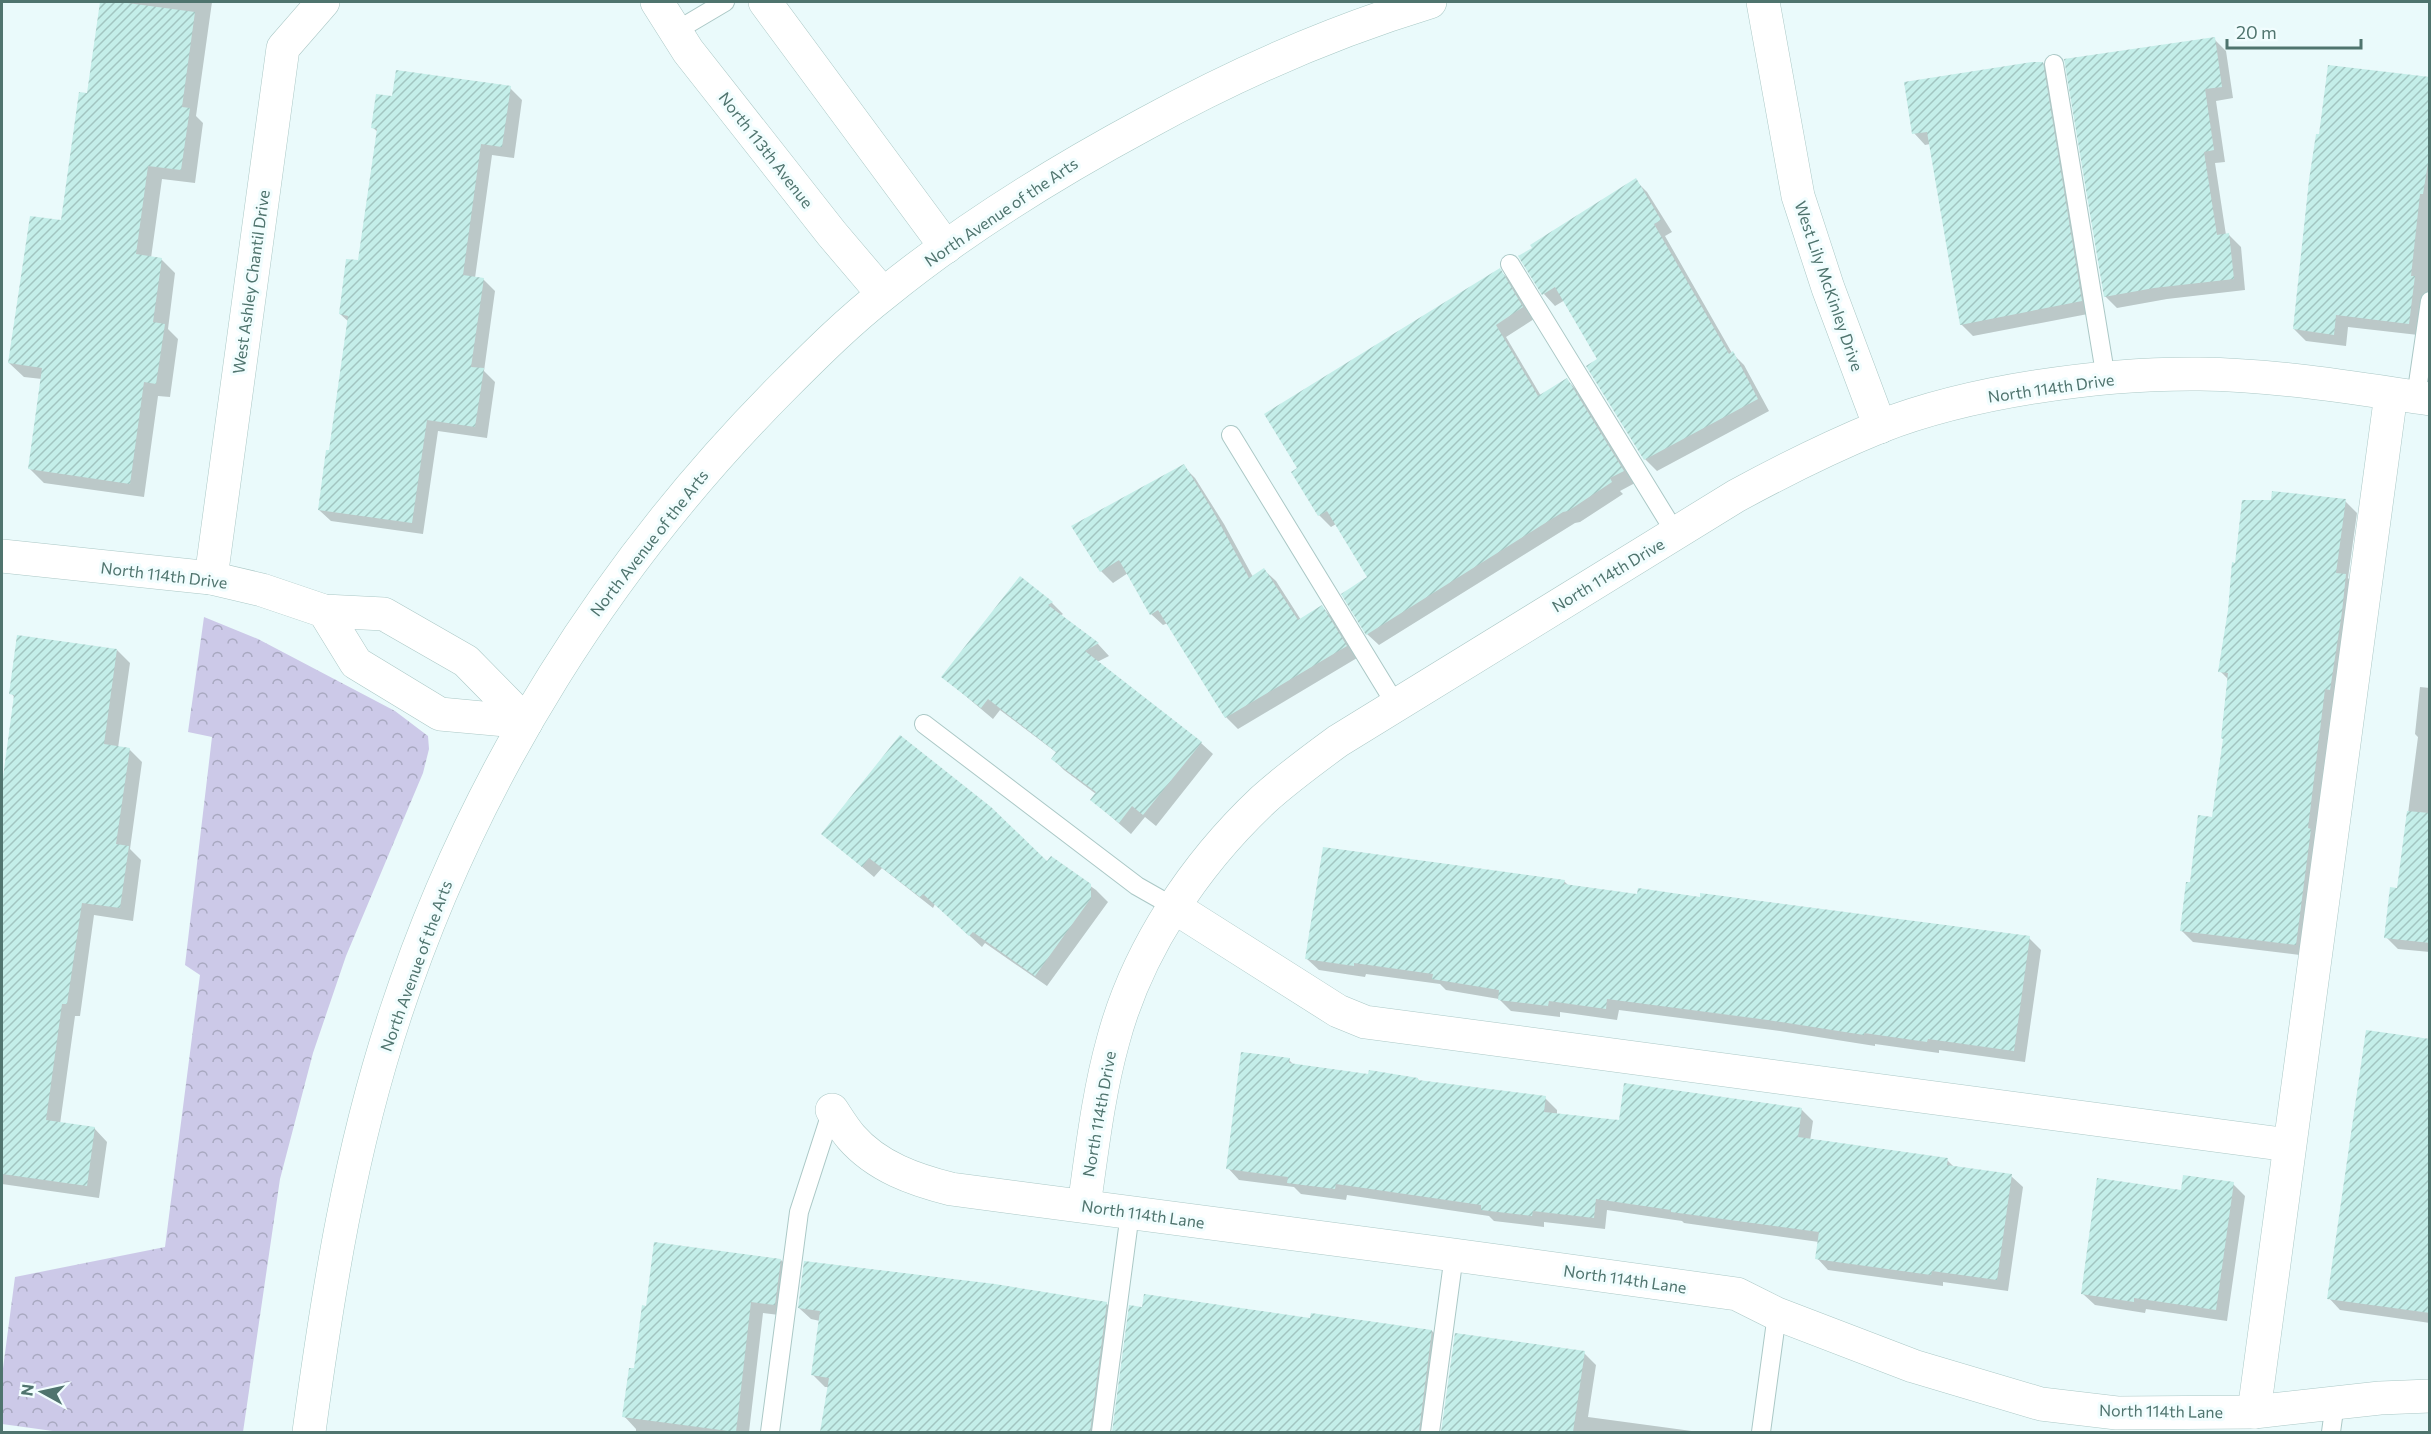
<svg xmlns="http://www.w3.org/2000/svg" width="2431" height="1434" font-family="Commissioner,sans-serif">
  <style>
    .park { fill: url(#park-crowns) }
    .shadow { fill: #0003 }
    .building { fill: url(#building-hatch) }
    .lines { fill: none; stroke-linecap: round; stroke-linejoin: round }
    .lane-casing { stroke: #abc8c6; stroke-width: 20 }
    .street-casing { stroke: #abc8c6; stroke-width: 34 }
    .secondary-casing { stroke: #a7c8c5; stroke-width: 34 }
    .lane { stroke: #fff; stroke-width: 18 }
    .street { stroke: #fff; stroke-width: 33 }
    .secondary { stroke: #fff; stroke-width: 33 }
    .labels { text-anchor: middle; stroke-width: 6; stroke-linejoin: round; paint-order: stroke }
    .street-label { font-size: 16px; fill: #4f746e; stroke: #f1fdfe }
  </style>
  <defs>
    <pattern id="park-crowns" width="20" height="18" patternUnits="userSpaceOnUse" patternTransform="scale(1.5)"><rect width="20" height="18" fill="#ccc9e8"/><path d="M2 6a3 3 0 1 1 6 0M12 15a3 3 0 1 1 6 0" fill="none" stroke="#a8a8c0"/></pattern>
    <pattern id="building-hatch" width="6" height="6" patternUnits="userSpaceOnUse" patternTransform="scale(1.5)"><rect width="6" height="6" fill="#c4eee9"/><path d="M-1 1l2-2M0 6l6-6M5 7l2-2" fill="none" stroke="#a2c5c1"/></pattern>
  </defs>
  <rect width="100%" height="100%" fill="#eafafb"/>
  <!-- park -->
  <polygon class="park" points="204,617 258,639 395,711 428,736 429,749 423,773 346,956 313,1053 280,1179 243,1432 60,1432 2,1424 2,1376 15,1277 165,1247 200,975 185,965 212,737 188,732"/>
  <!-- shadow -->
  <g class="shadow">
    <polygon points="101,2 212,2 196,116 203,123 195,183 162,179 151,258 161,259 175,273 168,329 178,339 170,397 158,396 144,497 44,483 30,469 42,379 24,377 9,363 62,222 88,95"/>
    <polygon points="2214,39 2226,51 2233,98 2216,101 2225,162 2215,163 2226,235 2229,235 2241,247 2245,290 2167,299 2117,308 2105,296"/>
    <polygon points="2043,63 2055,75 2093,313 1973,336 1961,324 1930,144 1925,145 1914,133"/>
    <polygon points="2430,79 2430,321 2427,336 2348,327 2346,346 2306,341 2294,329"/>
    <polygon points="510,88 522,100 514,158 492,155 475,278 483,279 495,291 484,371 495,382 487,438 438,431 423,534 331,521 319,510 331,452 349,322 340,314 359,262 378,132 373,128 394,98"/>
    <polygon points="1635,180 1647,192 1672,232 1665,236 1732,353 1744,365 1769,411 1657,471 1645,459 1599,360 1565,300 1555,306 1544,294 1520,257"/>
    <polygon points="1499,270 1511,281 1534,319 1506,337 1541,396 1567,380 1578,391 1635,483 1620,491 1623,494 1580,522 1575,523 1379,645 1367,634 1369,578 1336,524 1331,527 1319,515"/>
    <polygon points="1183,466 1195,478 1224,524 1253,577 1264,570 1276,581 1301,620 1322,607 1334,619 1357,658 1238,729 1226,717 1168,623 1163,625 1151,614 1128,573 1113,583 1101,571"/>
    <polygon points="2345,501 2357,513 2348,578 2357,587 2308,956 2193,942 2181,930 2191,884 2213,819 2225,740 2229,680 2220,671 2236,564"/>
    <polygon points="1021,579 1052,603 1063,614 1060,616 1098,644 1109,656 1097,662 1201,743 1213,754 1156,826 1145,817 1131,834 1092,800 1096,794 1064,770 1053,759 1057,753 1000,710 993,719 943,677"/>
    <polygon points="117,650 130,663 118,748 129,749 142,762 130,849 141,860 133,921 94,915 80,1016 75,1016 60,1124 94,1128 107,1142 99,1198 2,1184 2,795 15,698 11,693"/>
    <polygon points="2420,687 2430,688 2430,952 2398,949 2386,937 2398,890 2418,737 2415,734"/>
    <polygon points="823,834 1047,864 1051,858 1096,890 1108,902 1047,986 985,943 982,947 935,904 933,908 882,868 874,877"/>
    <polygon points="1564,881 1569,886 1638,896 2029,938 2041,950 2025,1062 1939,1050 1939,1053 1875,1044 1875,1046 1780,1031 1619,1010 1617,1020 1560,1012 1560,1017 1511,1011 1499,999 1446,990 1440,984 1366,974 1365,977 1319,970 1307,959"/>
    <polygon points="2430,1041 2430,1323 2340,1310 2329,1298"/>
    <polygon points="1289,1060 1294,1065 1369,1075 1418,1079 1420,1082 1545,1098 1557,1110 1557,1115 1620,1122 1801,1109 1813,1121 1810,1141 1947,1160 1955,1168 2011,1176 2023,1187 2008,1291 1943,1282 1943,1286 1828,1270 1817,1258 1819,1242 1684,1223 1682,1221 1607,1210 1605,1229 1544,1222 1544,1227 1494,1221 1489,1216 1347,1195 1346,1200 1301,1194 1294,1187 1239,1180 1228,1168"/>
    <polygon points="2233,1184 2245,1196 2227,1321 2146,1309 2145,1313 2095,1305 2083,1294 2182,1191"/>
    <polygon points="781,1260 793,1272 787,1316 763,1313 749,1432 636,1432 636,1429 624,1416 635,1370"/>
    <polygon points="1106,1303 1118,1315 1102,1432 822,1432 829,1387 825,1387 813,1375 820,1321 811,1319 799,1308"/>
    <polygon points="1130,1307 1311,1320 1432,1331 1444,1343 1431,1432 1114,1432"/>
    <polygon points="1456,1335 1584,1353 1596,1365 1588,1417 1699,1432 1443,1432"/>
  </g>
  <!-- building -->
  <g class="building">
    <polygon points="100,2 120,2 195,12 182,107 190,108 181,170 148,166 136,254 162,258 153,322 165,324 156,384 144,382 130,484 28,469 42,368 8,363 30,216 61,220 79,92 87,93"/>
    <polygon points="2215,37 2222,87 2205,89 2214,150 2204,152 2217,235 2229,233 2234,279 2154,288 2104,297 2064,59"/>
    <polygon points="2032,62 2043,62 2082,301 1960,325 1927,132 1912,134 1904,82"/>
    <polygon points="2328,65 2430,77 2430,151 2423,194 2420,194 2411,276 2415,276 2409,324 2336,315 2334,335 2293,329 2309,180 2316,134 2319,134"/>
    <polygon points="396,70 511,86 502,147 481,144 463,275 484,278 471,367 484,368 475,427 427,420 412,523 318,510 326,450 329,450 348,316 339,314 346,259 358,260 377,129 371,128 376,94 392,96"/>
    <polygon points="1636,178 1661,220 1654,224 1729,354 1733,351 1758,399 1644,460 1586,366 1597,359 1555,287 1542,295 1518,256 1532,248 1530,245"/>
    <polygon points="1500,268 1523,307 1496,325 1538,396 1567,378 1624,471 1610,478 1612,482 1568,511 1563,512 1366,635 1341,594 1367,577 1327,511 1318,516 1291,472 1297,468 1264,414"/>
    <polygon points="1184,464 1213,511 1249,578 1264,568 1298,620 1322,605 1347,646 1225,718 1158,610 1150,615 1119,560 1100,572 1071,526"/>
    <polygon points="2272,491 2346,499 2336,573 2346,574 2342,612 2330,690 2325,689 2308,828 2311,829 2296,945 2180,931 2186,882 2190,882 2198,815 2212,817 2223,739 2221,738 2228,673 2218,672 2228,610 2232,562 2235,563 2242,500 2271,500"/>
    <polygon points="1020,576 1053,602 1048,605 1099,643 1085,651 1202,742 1143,815 1132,806 1119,823 1090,800 1096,792 1051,759 1056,752 988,699 981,708 941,677"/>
    <polygon points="17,635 117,649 104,744 130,748 116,844 129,846 120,908 82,903 67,1004 62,1004 46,1120 95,1127 87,1186 2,1174 2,785 14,695 9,694"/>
    <polygon points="900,735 991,807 1047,861 1051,856 1091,884 1091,898 1035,976 973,932 969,936 923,894 920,897 869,858 862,867 821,834"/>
    <polygon points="2407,811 2430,813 2430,943 2384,938 2390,887 2397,888"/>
    <polygon points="1323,847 1565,880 1564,884 1637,894 1638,888 1700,897 1700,893 2030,936 2014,1051 1928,1039 1927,1042 1864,1033 1864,1035 1768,1020 1607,999 1606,1009 1549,1001 1548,1006 1498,1000 1499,990 1432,979 1433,974 1354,963 1354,966 1305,959"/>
    <polygon points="2366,1030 2430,1039 2430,1313 2327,1299"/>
    <polygon points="1241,1052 1290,1058 1289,1063 1368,1074 1369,1070 1418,1078 1418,1080 1546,1096 1544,1112 1619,1120 1624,1083 1802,1108 1798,1137 1948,1158 1947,1165 2012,1174 1997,1280 1932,1271 1931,1275 1815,1259 1819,1232 1671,1212 1671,1210 1596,1199 1594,1218 1533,1211 1532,1216 1481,1210 1481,1205 1336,1184 1335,1189 1287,1183 1288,1177 1226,1169"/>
    <polygon points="2183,1175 2234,1182 2216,1310 2134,1298 2134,1302 2081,1294 2097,1178 2181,1190"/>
    <polygon points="654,1242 781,1259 775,1305 751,1302 736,1432 622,1417 629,1368 634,1368 642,1305 646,1306"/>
    <polygon points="804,1261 995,1284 1107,1302 1090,1432 820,1432 829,1378 811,1375 820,1311 798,1308"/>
    <polygon points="1144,1294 1310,1318 1311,1313 1432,1330 1419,1432 1112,1432 1129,1305 1142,1307"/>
    <polygon points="1455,1333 1585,1351 1573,1432 1441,1432"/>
  </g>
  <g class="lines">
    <!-- lane casing -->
    <g class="lane-casing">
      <g id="lane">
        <polyline points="676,31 725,2"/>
        <polyline points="2054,64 2106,379"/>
        <polyline points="1510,264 1676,534"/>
        <polyline points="2416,397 2430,301"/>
        <polyline points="1231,435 1396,705"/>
        <polyline points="924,724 1137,886 1174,907"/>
        <polyline points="770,1432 799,1212 832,1110"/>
        <polyline points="1101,1432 1130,1213"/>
        <polyline points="1430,1432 1454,1255"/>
        <polyline points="1761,1432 1777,1314"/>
        <polyline points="2331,1432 2335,1403"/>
      </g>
    </g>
    <!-- street casing -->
    <g class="street-casing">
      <g id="street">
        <polyline points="657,2 688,51 832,234 883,294"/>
        <polyline points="765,2 946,247"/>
        <polyline points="1763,2 1798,196 1828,288 1880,427"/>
        <polyline points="2,556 211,578 262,590 324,611 384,614 466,661 526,722"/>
        <polyline points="211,578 283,48 323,2"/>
        <polyline points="324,611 356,663 440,714 526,722"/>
        <polyline points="1174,907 1338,1011 1365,1022 2288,1145"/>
        <path d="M832,1110C838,1119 844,1129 851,1137C877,1167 915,1180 951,1189L1454,1255L1737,1294L1777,1314L1913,1366L2041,1404L2117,1413L2254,1412L2380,1398L2430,1396"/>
        <path d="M1084,1206C1092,1151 1098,1095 1113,1041C1137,950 1195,864 1263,800C1286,779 1312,760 1338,741L1736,496C1782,471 1830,447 1879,427C1970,391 2102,373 2200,374C2277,375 2353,388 2430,399"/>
        <polyline points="2254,1412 2391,394"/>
      </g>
    </g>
    <!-- secondary casing -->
    <g class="secondary-casing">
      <path id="secondary" d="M309,1432C328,1291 350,1151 395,1015C473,777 609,561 785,385C817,353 849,321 885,293C965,228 1054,173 1145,124C1236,74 1331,32 1430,2"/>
    </g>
    <!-- lane -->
    <use href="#lane" class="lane"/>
    <!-- street -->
    <use href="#street" class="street"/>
    <!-- secondary -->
    <use href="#secondary" class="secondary"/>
  </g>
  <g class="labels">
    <!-- street labels -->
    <g class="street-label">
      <text transform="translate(766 150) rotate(52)" y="6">North 113th Avenue</text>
      <text transform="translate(1001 212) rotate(-34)" y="6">North Avenue of the Arts</text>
      <text transform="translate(251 282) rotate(-82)" y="6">West Ashley Chantil Drive</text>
      <text transform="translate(1829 286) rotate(71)" y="6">West Lily McKinley Drive</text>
      <text transform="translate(2051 388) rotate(-8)" y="6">North 114th Drive</text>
      <text transform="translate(649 543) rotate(-52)" y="6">North Avenue of the Arts</text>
      <text transform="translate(164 575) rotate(7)" y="6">North 114th Drive</text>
      <text transform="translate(1608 575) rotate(-31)" y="6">North 114th Drive</text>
      <text transform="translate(416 966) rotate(-70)" y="6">North Avenue of the Arts</text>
      <text transform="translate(1099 1114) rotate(-80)" y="6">North 114th Drive</text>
      <text transform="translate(1143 1214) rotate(8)" y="6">North 114th Lane</text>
      <text transform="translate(1625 1279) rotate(8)" y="6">North 114th Lane</text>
      <text transform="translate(2161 1411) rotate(1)" y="6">North 114th Lane</text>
    </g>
  </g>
  <!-- border -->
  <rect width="2431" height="1434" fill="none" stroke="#4f746e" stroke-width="6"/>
  <!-- north arrow -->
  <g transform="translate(42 1392) rotate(278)" stroke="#f1fdfe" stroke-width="4.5" paint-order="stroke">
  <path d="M0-4.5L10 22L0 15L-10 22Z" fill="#4f746e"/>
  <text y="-9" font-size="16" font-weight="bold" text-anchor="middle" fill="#4f746e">N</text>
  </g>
  <!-- scale -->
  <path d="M2227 39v9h134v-9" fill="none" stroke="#4f746e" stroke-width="3"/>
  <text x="2236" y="39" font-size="18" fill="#4f746e" stroke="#f1fdfe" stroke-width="4.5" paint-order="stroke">20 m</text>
</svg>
